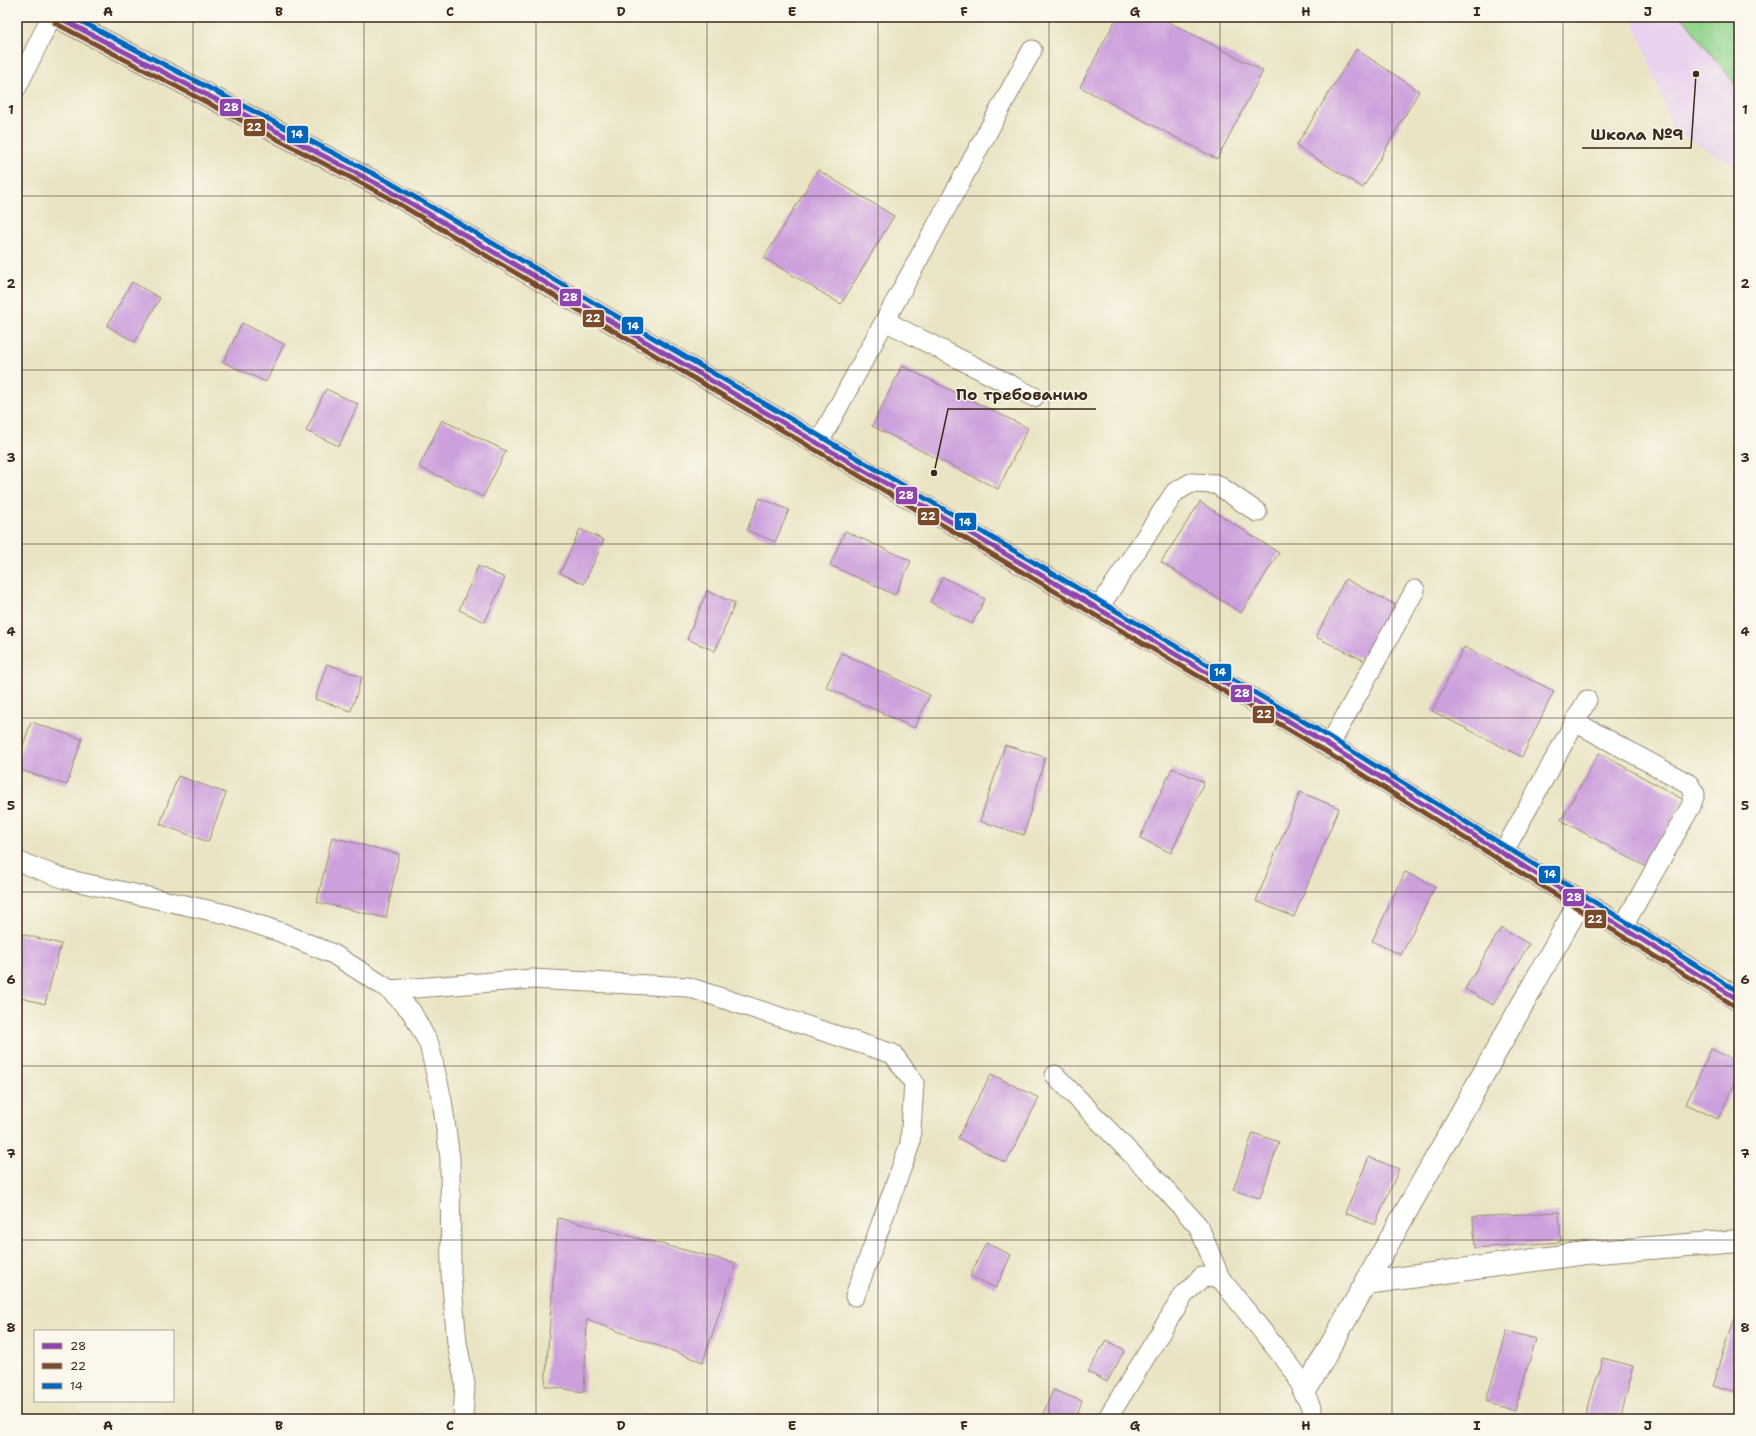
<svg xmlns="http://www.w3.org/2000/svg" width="1756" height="1436" font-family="'Shantell Sans',sans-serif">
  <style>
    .built { fill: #e9d2ee }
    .green { fill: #91d48d; stroke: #667f56 }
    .building { fill: #cca0dd }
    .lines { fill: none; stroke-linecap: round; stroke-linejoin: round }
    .lane-casing { stroke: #928771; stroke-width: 21 }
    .street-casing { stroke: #928771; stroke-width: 24 }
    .secondary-casing { stroke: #928771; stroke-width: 24 }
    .lane { stroke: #fff; stroke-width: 19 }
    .street { stroke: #fff; stroke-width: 22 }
    .secondary { stroke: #fee5c5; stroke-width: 22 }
    .bus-1-casing { stroke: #fbf7ec; stroke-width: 8 }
    .bus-2-casing { stroke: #fbf7ec; stroke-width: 8 }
    .bus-3-casing { stroke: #fbf7ec; stroke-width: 8 }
    .bus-1 { stroke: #8e44ad; stroke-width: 5 }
    .bus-2 { stroke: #7a4b2a; stroke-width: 5 }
    .bus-3 { stroke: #0065bd; stroke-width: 5 }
    .grid { fill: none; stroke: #3b2a1e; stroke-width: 1; stroke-opacity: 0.55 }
    .leader { fill: none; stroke: #3b2a1e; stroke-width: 1.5 }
    .callout-dot { fill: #3b2a1e; stroke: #fbf7ec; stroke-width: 1.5 }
    .callout-label { font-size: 16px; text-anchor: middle; font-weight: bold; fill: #3b2a1e; stroke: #fbf7ec; stroke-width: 3; stroke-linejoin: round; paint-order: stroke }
    .line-badge { stroke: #fbf7ec; stroke-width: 1.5 }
    .badge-label { font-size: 11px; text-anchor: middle; font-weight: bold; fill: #fff }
    .neatline { fill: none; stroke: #3b2a1e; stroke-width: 1.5 }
    .grid-label { font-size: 13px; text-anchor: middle; font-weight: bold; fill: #3b2a1e }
  </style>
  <rect width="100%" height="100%" fill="#fbf7ec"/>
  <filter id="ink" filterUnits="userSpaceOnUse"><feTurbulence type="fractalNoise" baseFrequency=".025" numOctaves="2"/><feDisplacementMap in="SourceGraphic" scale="8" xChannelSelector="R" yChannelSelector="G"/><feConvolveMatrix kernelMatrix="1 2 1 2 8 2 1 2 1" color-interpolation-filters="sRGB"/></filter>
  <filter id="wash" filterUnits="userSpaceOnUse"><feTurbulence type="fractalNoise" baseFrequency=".012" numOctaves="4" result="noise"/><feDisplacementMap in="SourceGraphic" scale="16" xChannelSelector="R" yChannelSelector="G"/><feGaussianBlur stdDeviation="0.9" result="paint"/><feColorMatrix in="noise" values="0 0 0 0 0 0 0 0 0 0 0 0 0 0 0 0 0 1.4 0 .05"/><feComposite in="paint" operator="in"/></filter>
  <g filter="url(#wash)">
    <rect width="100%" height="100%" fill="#eae4c4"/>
    <!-- built -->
    <polygon class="built" points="1632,17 1739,17 1739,168 1674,131"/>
    <!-- green -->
    <polygon class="green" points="1682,17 1739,17 1739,89"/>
    <g id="blocks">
      <!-- building -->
      <g class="building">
        <polygon points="1117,17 1159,17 1263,71 1217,159 1080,87"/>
        <polygon points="1356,49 1419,91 1363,188 1296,146"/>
        <polygon points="818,170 894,216 841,304 764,258"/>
        <polygon points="132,282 160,298 135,342 107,326"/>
        <polygon points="242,323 284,344 266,382 223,362"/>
        <polygon points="902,366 1028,428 998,489 872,426"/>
        <polygon points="326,389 358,404 339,446 306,431"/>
        <polygon points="442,420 506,451 483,497 419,467"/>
        <polygon points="760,498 789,510 775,542 747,530"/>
        <polygon points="1200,502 1279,553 1241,613 1161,562"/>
        <polygon points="580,529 604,540 584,584 560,573"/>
        <polygon points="845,531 911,561 895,595 830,565"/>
        <polygon points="478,566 505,578 485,622 459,610"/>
        <polygon points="943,577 985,599 972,624 930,602"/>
        <polygon points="1345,579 1396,605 1367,662 1316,637"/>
        <polygon points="707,591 735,603 715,651 687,639"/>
        <polygon points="1464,647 1554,691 1522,757 1432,711"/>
        <polygon points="842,653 930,695 914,728 826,687"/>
        <polygon points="327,664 362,677 351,711 315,699"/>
        <polygon points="31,722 82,739 67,785 17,769 17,763"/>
        <polygon points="1005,745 1045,757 1024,835 980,821"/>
        <polygon points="1599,753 1684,800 1646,867 1561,820"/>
        <polygon points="1172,768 1204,782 1171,853 1140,838"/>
        <polygon points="178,776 226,793 208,842 160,824"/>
        <polygon points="1300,792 1339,808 1294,917 1256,901"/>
        <polygon points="332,837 399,854 386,918 317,902"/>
        <polygon points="1405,872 1435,886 1401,955 1372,941"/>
        <polygon points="1501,928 1529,944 1493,1005 1465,989"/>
        <polygon points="17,933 61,944 45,1004 17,997"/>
        <polygon points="1711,1049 1739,1063 1739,1075 1718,1119 1686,1104"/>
        <polygon points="991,1074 1039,1098 1006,1163 958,1138"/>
        <polygon points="1253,1133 1279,1142 1260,1198 1233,1190"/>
        <polygon points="1369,1157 1399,1169 1375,1225 1345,1213"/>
        <polygon points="1559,1212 1561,1242 1475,1248 1473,1217"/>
        <polygon points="558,1218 736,1263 703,1362 587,1320 584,1392 545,1386"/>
        <polygon points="986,1243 1011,1255 996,1288 970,1276"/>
        <polygon points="1739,1307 1739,1392 1713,1384"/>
        <polygon points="1507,1331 1536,1339 1515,1410 1486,1401"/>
        <polygon points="1106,1340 1125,1350 1107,1382 1088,1372"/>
        <polygon points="1602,1358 1633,1366 1619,1419 1585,1419"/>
        <polygon points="1053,1390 1082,1401 1075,1419 1055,1419 1043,1414"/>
      </g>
    </g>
  </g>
  <g filter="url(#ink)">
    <use href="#blocks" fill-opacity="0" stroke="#928771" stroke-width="1"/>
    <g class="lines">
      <!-- lane casing -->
      <g class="lane-casing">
        <g id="lane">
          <polyline points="17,87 51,17"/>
          <polyline points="885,321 1034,397"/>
          <polyline points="818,444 1032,50"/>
          <polyline points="1098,609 1175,492 1191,483 1216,484 1257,512"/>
          <polyline points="1575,722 1689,784 1695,794 1691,806 1622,928"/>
          <polyline points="1329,746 1415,590"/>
          <polyline points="1503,853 1587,700"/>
          <polyline points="17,861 65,879 226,914 280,932 333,954 390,990 411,1011 429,1044 442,1100 450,1158 451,1274 457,1343 465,1384 463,1419"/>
          <polyline points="390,990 532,979 688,987 893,1054 914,1083 910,1144 855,1296"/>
          <polyline points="1055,1075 1168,1192 1199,1227 1220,1278"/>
          <polyline points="1107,1419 1183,1296 1202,1277 1220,1278 1295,1372 1312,1410 1312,1419"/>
        </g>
      </g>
      <!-- street casing -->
      <g class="street-casing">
        <g id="street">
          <polyline points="1366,1283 1585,1253 1739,1241"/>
          <polyline points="1304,1393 1580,902"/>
        </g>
      </g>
      <!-- secondary casing -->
      <g class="secondary-casing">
        <polyline id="secondary" points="58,17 385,188 1314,736 1739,1000"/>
      </g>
      <!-- lane -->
      <use href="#lane" class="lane"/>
      <!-- street -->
      <use href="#street" class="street"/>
      <!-- secondary -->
      <use href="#secondary" class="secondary"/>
      <!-- bus-1 casing -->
      <g class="bus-1-casing">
        <polyline id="bus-1" points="58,17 385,188 1314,736 1739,1000"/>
      </g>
      <!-- bus-2 casing -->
      <g class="bus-2-casing">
        <polyline id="bus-2" points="55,23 382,194 1310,742 1735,1006"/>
      </g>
      <!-- bus-3 casing -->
      <g class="bus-3-casing">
        <polyline id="bus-3" points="73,17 389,182 1318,730 1739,992"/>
      </g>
      <!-- bus-1 -->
      <use href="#bus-1" class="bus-1"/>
      <!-- bus-2 -->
      <use href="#bus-2" class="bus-2"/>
      <!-- bus-3 -->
      <use href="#bus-3" class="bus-3"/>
    </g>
  </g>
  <!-- grid -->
  <path class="grid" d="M193,17V1419M364,17V1419M536,17V1419M707,17V1419M878,17V1419M1049,17V1419M1220,17V1419M1392,17V1419M1563,17V1419M17,196H1739M17,370H1739M17,544H1739M17,718H1739M17,892H1739M17,1066H1739M17,1240H1739"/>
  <!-- callouts -->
  <path class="leader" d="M1696 74L1691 148H1582M934 473L948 409H1096"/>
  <g class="callout-dot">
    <circle cx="1696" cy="74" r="4"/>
    <circle cx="934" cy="473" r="4"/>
  </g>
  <g class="callout-label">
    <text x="1637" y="140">Школа №9</text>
    <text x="1022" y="400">По требованию</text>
  </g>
  <g class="line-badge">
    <rect x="219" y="98" width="23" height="19" rx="4" fill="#8e44ad"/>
    <rect x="243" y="118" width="23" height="19" rx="4" fill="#7a4b2a"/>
    <rect x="286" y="125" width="23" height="19" rx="4" fill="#0065bd"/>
    <rect x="559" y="288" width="23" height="19" rx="4" fill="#8e44ad"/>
    <rect x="582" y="309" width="23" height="19" rx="4" fill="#7a4b2a"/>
    <rect x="621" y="316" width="23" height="19" rx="4" fill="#0065bd"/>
    <rect x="895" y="486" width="23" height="19" rx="4" fill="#8e44ad"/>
    <rect x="917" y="507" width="23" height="19" rx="4" fill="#7a4b2a"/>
    <rect x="954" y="512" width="23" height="19" rx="4" fill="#0065bd"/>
    <rect x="1209" y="663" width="23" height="19" rx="4" fill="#0065bd"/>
    <rect x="1230" y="684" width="23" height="19" rx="4" fill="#8e44ad"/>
    <rect x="1252" y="705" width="23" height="19" rx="4" fill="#7a4b2a"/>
    <rect x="1538" y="865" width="23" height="19" rx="4" fill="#0065bd"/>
    <rect x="1562" y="888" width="23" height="19" rx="4" fill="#8e44ad"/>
    <rect x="1584" y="909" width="23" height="20" rx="4" fill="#7a4b2a"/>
  </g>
  <g class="badge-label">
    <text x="231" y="111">28</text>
    <text x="254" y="131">22</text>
    <text x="297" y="138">14</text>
    <text x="570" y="301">28</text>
    <text x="593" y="322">22</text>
    <text x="633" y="330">14</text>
    <text x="906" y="499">28</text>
    <text x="928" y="520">22</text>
    <text x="965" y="526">14</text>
    <text x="1220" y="676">14</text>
    <text x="1242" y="697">28</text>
    <text x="1264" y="718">22</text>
    <text x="1550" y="878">14</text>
    <text x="1574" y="901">28</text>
    <text x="1595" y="923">22</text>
  </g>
  <!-- margin -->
  <rect width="1756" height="1436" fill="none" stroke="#fbf7ec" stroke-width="44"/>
  <!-- legend -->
  <rect x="34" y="1330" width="140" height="72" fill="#fbf7ec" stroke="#aea59a"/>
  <rect x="42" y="1343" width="20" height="6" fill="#8e44ad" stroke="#aea59a"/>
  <text x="70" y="1350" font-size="12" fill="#3b2a1e">28</text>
  <rect x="42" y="1363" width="20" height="6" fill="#7a4b2a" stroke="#aea59a"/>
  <text x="70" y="1370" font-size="12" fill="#3b2a1e">22</text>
  <rect x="42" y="1383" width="20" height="6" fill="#0065bd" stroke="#aea59a"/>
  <text x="70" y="1390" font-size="12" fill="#3b2a1e">14</text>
  <rect x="22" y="22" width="1712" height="1392" class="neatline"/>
  <g class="grid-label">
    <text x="108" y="16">A</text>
    <text x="279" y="16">B</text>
    <text x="450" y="16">C</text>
    <text x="621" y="16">D</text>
    <text x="792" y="16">E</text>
    <text x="964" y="16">F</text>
    <text x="1135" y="16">G</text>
    <text x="1306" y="16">H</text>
    <text x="1477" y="16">I</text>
    <text x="1648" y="16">J</text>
    <text x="11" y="114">1</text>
    <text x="1745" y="114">1</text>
    <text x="11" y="288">2</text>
    <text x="1745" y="288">2</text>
    <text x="11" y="462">3</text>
    <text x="1745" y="462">3</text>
    <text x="11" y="636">4</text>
    <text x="1745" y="636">4</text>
    <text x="11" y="810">5</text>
    <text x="1745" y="810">5</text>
    <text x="11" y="984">6</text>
    <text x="1745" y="984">6</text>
    <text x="11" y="1158">7</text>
    <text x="1745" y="1158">7</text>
    <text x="11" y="1332">8</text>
    <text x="1745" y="1332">8</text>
    <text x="108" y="1430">A</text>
    <text x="279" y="1430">B</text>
    <text x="450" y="1430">C</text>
    <text x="621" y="1430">D</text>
    <text x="792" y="1430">E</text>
    <text x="964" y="1430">F</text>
    <text x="1135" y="1430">G</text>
    <text x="1306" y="1430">H</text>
    <text x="1477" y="1430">I</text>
    <text x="1648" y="1430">J</text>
  </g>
</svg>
